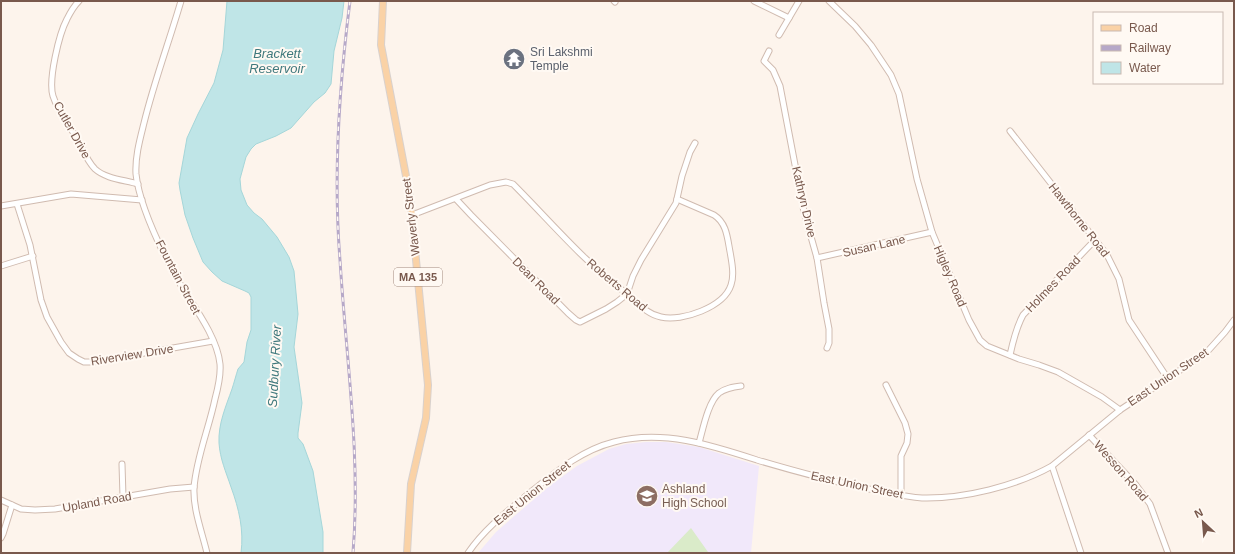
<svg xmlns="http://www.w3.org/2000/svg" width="1235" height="554" font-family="Helvetica,sans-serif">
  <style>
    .education { fill: #f1e8fa }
    .green { fill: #daebc9 }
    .water { fill: #bfe5e7; stroke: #a5d6d9 }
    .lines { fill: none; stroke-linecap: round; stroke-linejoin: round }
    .minor-casing { stroke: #d0bbb0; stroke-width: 7 }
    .major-casing { stroke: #d9d1cd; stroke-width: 8 }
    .minor { stroke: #fff; stroke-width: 5 }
    .major { stroke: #fad2a6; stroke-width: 6 }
    .rail-casing { stroke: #b6a8c8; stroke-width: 3 }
    .rail { stroke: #fff9f3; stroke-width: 1.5; stroke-dasharray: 4.5; stroke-linecap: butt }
    .labels { text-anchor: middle; stroke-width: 4; stroke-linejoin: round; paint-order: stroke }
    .shield { fill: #fff9f3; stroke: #a1897f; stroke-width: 1 }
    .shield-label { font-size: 11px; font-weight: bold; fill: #79594d }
    .worship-label { font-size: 12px; fill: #5b616d; stroke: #fff9f3; text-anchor: start }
    .street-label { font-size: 12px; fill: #79594d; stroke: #fff9f3 }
    .education-label { font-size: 12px; fill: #785e54; stroke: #fff9f3; text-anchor: start }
    .water-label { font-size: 13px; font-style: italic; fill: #40797d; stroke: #fff9f3 }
  </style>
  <rect width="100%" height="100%" fill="#fdf4ec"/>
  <!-- education -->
  <polygon class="education" points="646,442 666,442 699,447 759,466 751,553 478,553 496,532 548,487 577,466 609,449 626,444"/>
  <!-- green -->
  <polygon class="green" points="691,528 708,552 710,553 667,553"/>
  <!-- water -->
  <path class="water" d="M227,1H344L342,18L334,51L331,84L325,93L314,102L291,128L276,136L256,144L251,149L246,157L240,179L241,190L247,205L254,213L262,219L277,237L289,257L294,271L298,314L294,347L302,403L298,433V438L303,444L313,471L323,532V553H241C244,530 239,509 231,487C226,472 220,459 219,443C218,424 226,406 232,389C234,383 236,375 238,369L244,362L247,342L251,330V297L249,293L245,291L222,281L212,272L203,262L193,238L185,215L180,190L179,183L187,138L198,114L214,83L223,50Z"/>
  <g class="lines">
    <!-- minor casing -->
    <g class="minor-casing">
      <g id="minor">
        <path d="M79,1C74,6 70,13 67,19C59,34 48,80 53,96C58,112 69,125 78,140C83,150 87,161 95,169C106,179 125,180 138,184"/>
        <path d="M181,1C169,42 154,82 144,123C140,139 135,157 136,174C139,203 158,243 172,270C186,297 217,333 220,364C221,376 218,388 215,399C209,428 196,459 194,488C193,509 202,532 207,553"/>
        <polyline points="614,1 615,2"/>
        <polyline points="754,1 789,18"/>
        <polyline points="829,1 855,26 871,45 891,75 899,94 917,179 932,232 969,320 980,340 987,346 1019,359 1039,365 1058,372 1102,397 1120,410"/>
        <polyline points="779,35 799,1"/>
        <polyline points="769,51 764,61 773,70 780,86 804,212 817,258 824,303 829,329 829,343 827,348"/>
        <polyline points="1010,131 1107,255 1119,279 1129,320 1168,379"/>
        <polyline points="456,199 471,215 568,313 576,320 580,322 606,309 617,302 627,294 633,276 641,260 676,203 682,176 690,152 695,143"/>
        <polyline points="17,204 30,245 41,300 47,317 61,342 69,353 78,359 84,362 93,362 213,341"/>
        <polyline points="1,206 71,194 142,200"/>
        <path d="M412,215L490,185L506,182L513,184C550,221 584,262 626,293C637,302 646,314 661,317C682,322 724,307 731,285C735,274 731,258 729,246C727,234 725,222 714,215L677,199"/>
        <polyline points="817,258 932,232"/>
        <polyline points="1,266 33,256"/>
        <path d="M1010,355C1013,341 1016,328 1023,315L1095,240"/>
        <polyline points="886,385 905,423 908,434 907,443 901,456 901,495"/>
        <polyline points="1089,435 1136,485 1150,504 1168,553"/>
        <path d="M699,443C703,429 708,402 719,393C726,388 733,387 741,386"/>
        <polyline points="122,464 123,497"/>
        <polyline points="1052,466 1081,553"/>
        <polyline points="1,500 21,509 35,510 55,509 170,489 194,487"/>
        <polyline points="1,538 3,534 12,505"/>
        <path d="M468,553C485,528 509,510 532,491C557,471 582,450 614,442C662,429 711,445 757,460C794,471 831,481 869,489C886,492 905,497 922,498C964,499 1016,486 1052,466L1120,410L1206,353L1225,332L1234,320"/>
      </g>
    </g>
    <!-- major casing -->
    <g class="major-casing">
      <polyline id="major" points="383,1 381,45 410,197 428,385 426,418 411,484 407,553"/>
    </g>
    <!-- minor -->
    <use href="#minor" class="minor"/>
    <!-- major -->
    <use href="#major" class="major"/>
    <!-- rail casing -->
    <g class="rail-casing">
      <path id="rail" d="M350,1C339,87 333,174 340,260C346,358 361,455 353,553"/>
    </g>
    <!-- rail -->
    <use href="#rail" class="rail"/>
  </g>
  <!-- icons -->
  <defs>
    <g id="temple-disc" transform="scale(1.15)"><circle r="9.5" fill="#6b7280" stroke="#fff9f3"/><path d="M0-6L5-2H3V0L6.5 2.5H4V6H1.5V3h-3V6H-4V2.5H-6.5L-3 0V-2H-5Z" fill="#fff"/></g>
    <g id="school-disc" transform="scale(1.15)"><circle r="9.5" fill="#8d6e63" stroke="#fff9f3"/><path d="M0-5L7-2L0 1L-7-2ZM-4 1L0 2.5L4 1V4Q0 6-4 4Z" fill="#fff"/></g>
  </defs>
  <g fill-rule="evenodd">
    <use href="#temple-disc" x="514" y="59"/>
    <use href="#school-disc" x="647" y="496"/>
  </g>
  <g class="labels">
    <!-- shield labels -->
    <rect class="shield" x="394" y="268" width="48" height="18" rx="3"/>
    <g class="shield-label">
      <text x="418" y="281">MA 135</text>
    </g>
    <!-- worship labels -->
    <g class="worship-label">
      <text x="530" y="56">Sri Lakshmi<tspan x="530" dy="14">Temple</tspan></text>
    </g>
    <!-- street labels -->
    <g class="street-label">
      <text transform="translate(72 130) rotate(61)" y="4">Cutler Drive</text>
      <text transform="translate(804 202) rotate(77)" y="4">Kathryn Drive</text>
      <text transform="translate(411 217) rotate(-97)" y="4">Waverly Street</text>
      <text transform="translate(1079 220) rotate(52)" y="4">Hawthorne Road</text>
      <text transform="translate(874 246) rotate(-13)" y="4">Susan Lane</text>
      <text transform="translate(950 276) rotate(67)" y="4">Higley Road</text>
      <text transform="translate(178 277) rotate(62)" y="4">Fountain Street</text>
      <text transform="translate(536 281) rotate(45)" y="4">Dean Road</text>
      <text transform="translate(1053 284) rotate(-46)" y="4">Holmes Road</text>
      <text transform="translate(617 285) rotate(40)" y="4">Roberts Road</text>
      <text transform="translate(132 355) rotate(-9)" y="4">Riverview Drive</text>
      <text transform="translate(1168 377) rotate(-34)" y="4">East Union Street</text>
      <text transform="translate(1121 471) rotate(49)" y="4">Wesson Road</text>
      <text transform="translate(857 485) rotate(12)" y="4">East Union Street</text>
      <text transform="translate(532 493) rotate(-39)" y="4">East Union Street</text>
      <text transform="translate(97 502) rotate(-10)" y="4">Upland Road</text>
    </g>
    <!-- education labels -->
    <g class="education-label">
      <text x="662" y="493">Ashland<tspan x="662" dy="14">High School</tspan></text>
    </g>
    <!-- water labels -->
    <g class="water-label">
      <text x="277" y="58">Brackett<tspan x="277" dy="15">Reservoir</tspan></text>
      <text transform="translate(274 366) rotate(-87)" y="5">Sudbury River</text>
    </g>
  </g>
  <!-- border -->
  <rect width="1235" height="554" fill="none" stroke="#79594d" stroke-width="4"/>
  <!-- legend -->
  <rect x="1093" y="12" width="130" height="72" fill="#fff9f3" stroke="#c9b9b1"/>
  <rect x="1101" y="25" width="20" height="6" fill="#fad2a6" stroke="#c9b9b1"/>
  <text x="1129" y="32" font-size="12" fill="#79594d">Road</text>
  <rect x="1101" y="45" width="20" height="6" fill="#b6a8c8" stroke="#c9b9b1"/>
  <text x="1129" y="52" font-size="12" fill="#79594d">Railway</text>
  <rect x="1101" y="62" width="20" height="12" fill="#bfe5e7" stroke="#c9b9b1"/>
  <text x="1129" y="72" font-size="12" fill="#79594d">Water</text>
  <!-- north arrow -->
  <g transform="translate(1203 522) rotate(334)" stroke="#fff9f3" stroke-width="3" paint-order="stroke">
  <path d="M0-3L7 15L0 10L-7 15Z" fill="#79594d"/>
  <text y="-6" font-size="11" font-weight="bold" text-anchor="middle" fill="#79594d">N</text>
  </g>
</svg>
